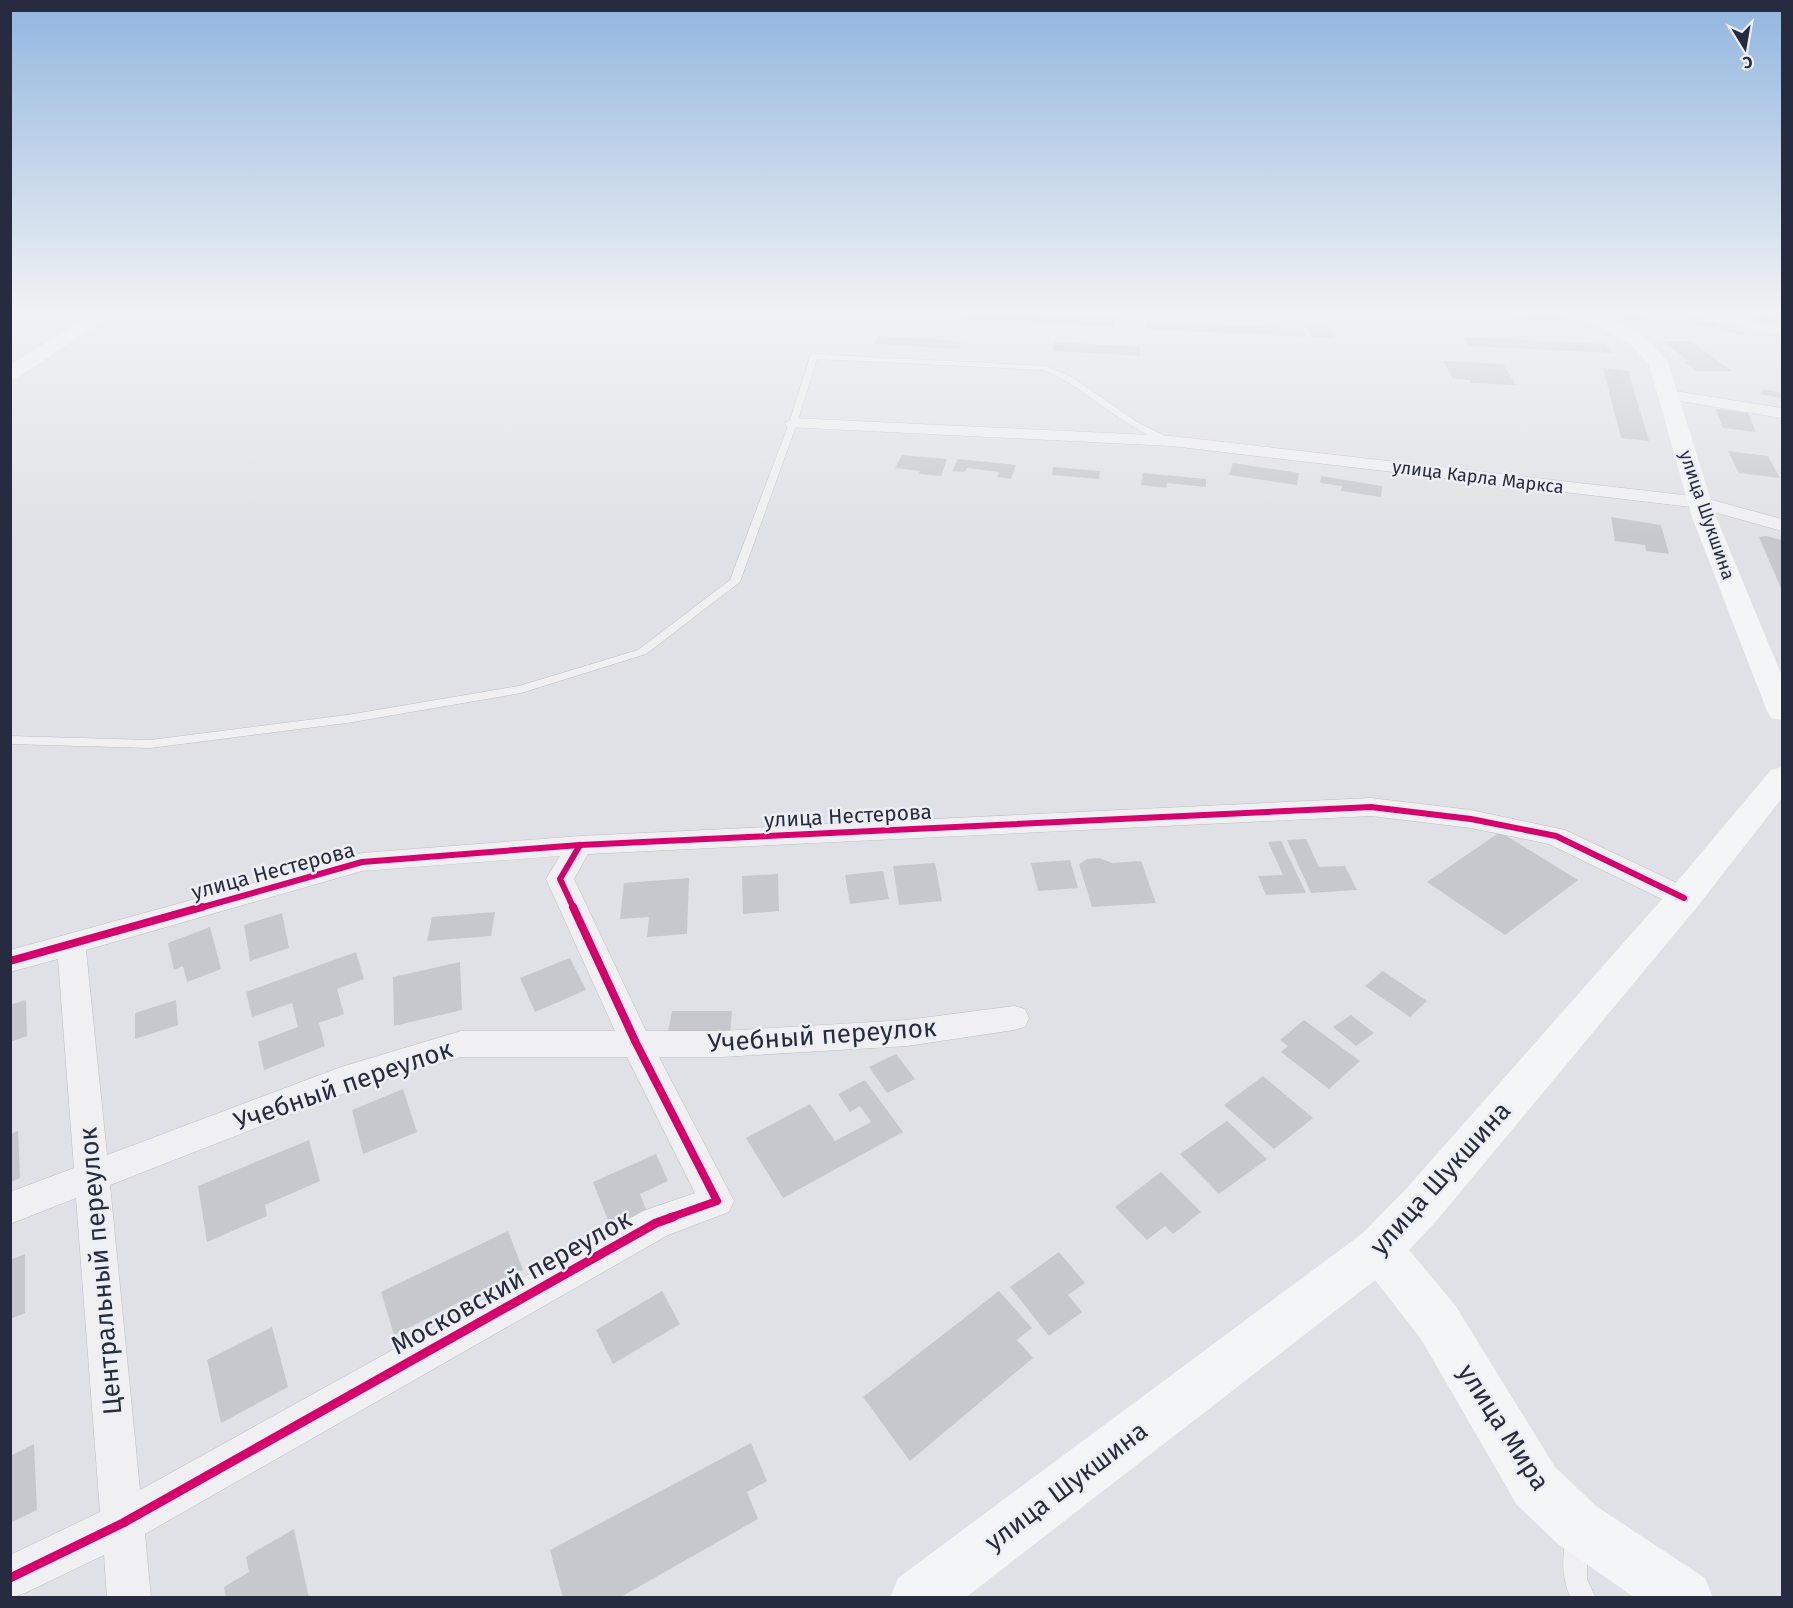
<svg xmlns="http://www.w3.org/2000/svg" width="1793" height="1608" font-family="'Fira Sans',sans-serif">
  <style>
    .building { fill: #c7c8ce }
    .lines { fill: none; stroke-linecap: round; stroke-linejoin: round }
    .lane-casing { stroke: #bdbec3; stroke-width: 1 }
    .street-casing { stroke: #bdbec3; stroke-width: 1 }
    .lane { fill: #f0f0f2; fill-rule: evenodd }
    .street { fill: #f0f0f2; fill-rule: evenodd }
    .secondary { fill: #f4f5f6; fill-rule: evenodd }
    .cycleway-far2-casing { stroke: #edeff5; stroke-width: 10 }
    .cycleway-far1-casing { stroke: #edeff5; stroke-width: 11 }
    .cycleway-casing { stroke: #edeff5; stroke-width: 13 }
    .cycleway-far2 { stroke: #d6006c; stroke-width: 6 }
    .cycleway-far1 { stroke: #d6006c; stroke-width: 8 }
    .cycleway { stroke: #d6006c; stroke-width: 9 }
    .labels { text-anchor: middle; stroke-width: 5; stroke-linejoin: round; paint-order: stroke }
    .far-street-label { font-size: 18px; fill: #272b3f; stroke: #edeff5 }
    .street-label { font-size: 21px; fill: #272b3f; stroke: #edeff5 }
    .near-street-label { font-size: 26px; fill: #272b3f; stroke: #edeff5 }
  </style>
  <rect width="100%" height="100%" fill="#e0e1e6"/>
  <!-- building -->
  <g class="building">
    <polygon points="964,314 1019,314 1115,319 1115,327 963,319"/>
    <polygon points="1443,314 1560,314 1566,321 1443,315"/>
    <polygon points="1613,314 1639,314 1647,318 1624,320"/>
    <polygon points="1737,314 1758,314 1778,318 1773,323"/>
    <polygon points="1692,318 1719,324 1715,329 1688,323"/>
    <polygon points="1146,321 1304,329 1306,337 1146,329"/>
    <polygon points="1308,327 1331,328 1334,338 1311,337"/>
    <polygon points="1721,327 1746,332 1743,335 1718,330"/>
    <polygon points="878,336 961,341 959,349 875,344"/>
    <polygon points="1464,337 1606,344 1613,353 1469,346"/>
    <polygon points="1663,341 1691,341 1732,371 1697,371 1685,362 1690,362"/>
    <polygon points="1054,342 1140,347 1140,356 1053,351"/>
    <polygon points="1443,361 1503,364 1516,385 1471,383 1470,380 1453,379"/>
    <polygon points="1603,368 1628,371 1649,441 1621,438"/>
    <polygon points="1763,389 1782,393 1782,398 1760,394"/>
    <polygon points="1716,409 1748,413 1756,432 1723,428"/>
    <polygon points="1728,451 1768,456 1780,478 1739,473"/>
    <polygon points="902,455 947,459 941,476 919,474 920,471 895,468"/>
    <polygon points="958,459 1016,465 1011,479 997,477 999,472 967,468 965,472 952,471"/>
    <polygon points="1233,463 1299,473 1297,485 1229,475"/>
    <polygon points="1053,467 1100,471 1099,479 1052,475"/>
    <polygon points="1143,473 1206,479 1206,487 1167,483 1166,488 1141,485"/>
    <polygon points="1321,476 1382,486 1381,497 1341,491 1342,486 1320,483"/>
    <polygon points="1611,517 1661,525 1669,554 1646,551 1645,545 1615,541"/>
    <polygon points="1766,536 1782,540 1782,591 1759,537"/>
    <polygon points="1500,832 1578,880 1505,935 1427,882"/>
    <polygon points="1306,839 1319,867 1345,866 1357,890 1311,893 1287,840"/>
    <polygon points="1281,841 1306,893 1266,895 1258,876 1283,875 1268,842"/>
    <polygon points="1099,858 1112,863 1141,861 1156,903 1092,907 1079,864 1087,859"/>
    <polygon points="1070,860 1078,888 1038,891 1031,863"/>
    <polygon points="935,863 942,901 899,905 893,866"/>
    <polygon points="883,871 889,899 850,904 845,875"/>
    <polygon points="778,874 779,911 743,914 742,876"/>
    <polygon points="689,878 687,934 647,937 649,917 620,919 624,883"/>
    <polygon points="495,912 491,936 427,941 432,917"/>
    <polygon points="282,913 289,948 250,961 244,925"/>
    <polygon points="210,927 221,969 187,982 183,966 174,970 168,943"/>
    <polygon points="356,952 364,979 337,989 344,1014 319,1023 325,1046 264,1070 258,1042 298,1027 292,1003 252,1017 246,992"/>
    <polygon points="570,958 586,990 535,1012 520,978"/>
    <polygon points="460,962 462,1010 394,1026 393,977"/>
    <polygon points="1383,971 1427,1001 1410,1017 1365,986"/>
    <polygon points="26,1000 27,1036 10,1042 10,1005"/>
    <polygon points="176,1000 178,1025 135,1039 135,1013"/>
    <polygon points="672,1011 732,1011 730,1036 667,1037"/>
    <polygon points="1351,1015 1374,1033 1356,1046 1333,1027"/>
    <polygon points="1304,1020 1360,1061 1329,1089 1281,1052 1288,1046 1280,1040"/>
    <polygon points="896,1054 915,1079 887,1093 869,1067"/>
    <polygon points="1263,1076 1313,1118 1274,1149 1224,1105"/>
    <polygon points="865,1080 903,1132 783,1198 746,1138 810,1104 835,1141 871,1122 860,1106 850,1112 838,1094"/>
    <polygon points="403,1089 417,1132 363,1154 352,1110"/>
    <polygon points="1227,1121 1267,1159 1219,1194 1180,1154"/>
    <polygon points="18,1131 20,1178 10,1182 10,1134"/>
    <polygon points="309,1140 320,1181 265,1205 267,1216 207,1242 198,1186"/>
    <polygon points="656,1154 668,1181 640,1194 647,1212 611,1228 593,1182"/>
    <polygon points="1161,1172 1201,1212 1173,1234 1165,1226 1147,1240 1115,1207"/>
    <polygon points="508,1231 523,1270 394,1335 381,1292"/>
    <polygon points="1059,1252 1085,1283 1068,1295 1082,1312 1049,1336 1010,1287"/>
    <polygon points="25,1254 25,1313 10,1319 10,1260"/>
    <polygon points="662,1291 680,1324 613,1364 596,1330"/>
    <polygon points="999,1291 1032,1328 1017,1340 1033,1358 910,1461 863,1397"/>
    <polygon points="272,1327 288,1387 221,1423 207,1360"/>
    <polygon points="751,1443 767,1481 747,1492 758,1519 619,1598 563,1598 550,1550"/>
    <polygon points="34,1444 37,1510 10,1523 10,1456"/>
    <polygon points="294,1529 309,1598 226,1598 224,1587 249,1572 246,1557"/>
  </g>
  <g class="lines">
    <!-- lane casing -->
    <g class="lane-casing">
      <g id="lane">
        <path d="M811,354L1046,366L1072,377L1137,422L1175,441C1159,452 1084,391 1066,381C1059,377 1052,374 1044,370L817,359L797,423L740,582L646,654L521,693L347,723L150,748L10,744V736L150,740L347,715L519,686L638,650L730,580L789,423Z"/>
        <path d="M1577,1528L1585,1531L1588,1539L1587,1579L1596,1598H1571C1561,1579 1561,1551 1569,1531Z"/>
      </g>
    </g>
    <!-- street casing -->
    <g class="street-casing">
      <g id="street">
        <polygon points="1692,314 1716,314 1782,328 1782,336 1699,318"/>
        <polygon points="1668,390 1782,408 1782,418 1662,398 1660,395"/>
        <polygon points="793,418 1171,436 1701,497 1782,519 1782,531 1700,508 1171,446 787,427 785,423"/>
        <path d="M1371,798L1471,810L1565,830L1694,891L1698,898L1694,905L1684,908L1674,905L1549,844L1471,828L1371,816L588,854L574,879L646,1031H722L907,1020L1014,1006L1025,1009L1029,1018L1025,1027L1014,1030L907,1046L722,1057H659L734,1201L729,1212L668,1235L145,1534L151,1598H107L104,1555L25,1593L10,1598V1555L100,1512L76,1198L10,1224V1192L74,1168L58,959L10,972V950L362,853L580,836ZM560,856L546,879L615,1031H461L341,1067L107,1155L86,950L362,871ZM461,1057H627L695,1193L643,1211L140,1490L110,1185L358,1088Z"/>
      </g>
    </g>
    <!-- lane -->
    <use href="#lane" class="lane"/>
    <!-- street -->
    <use href="#street" class="street"/>
    <!-- secondary -->
    <g class="secondary">
      <polygon points="92,314 113,314 17,378 10,380 10,365"/>
      <polygon points="1580,314 1602,314 1644,336 1668,362 1716,517 1782,676 1782,720 1771,718 1767,711 1692,517 1649,364 1630,344 1583,318"/>
      <polygon points="1782,767 1782,798 1697,907 1438,1219 1409,1250 1455,1305 1555,1467 1596,1506 1705,1578 1713,1598 1635,1598 1558,1544 1517,1505 1421,1339 1375,1280 965,1598 890,1598 898,1578 1363,1233 1406,1189 1671,889 1771,770"/>
    </g>
    <!-- cycleway-far2 casing -->
    <g class="cycleway-far2-casing">
      <g id="cycleway-far2">
        <polyline points="196,909 362,862 580,845 1371,807 1471,819 1556,836 1684,898"/>
        <polyline points="574,909 560,879 580,845"/>
      </g>
    </g>
    <!-- cycleway-far1 casing -->
    <g class="cycleway-far1-casing">
      <g id="cycleway-far1">
        <polyline points="573,907 636,1043 717,1201 669,1218"/>
        <polyline points="10,961 202,907"/>
      </g>
    </g>
    <!-- cycleway casing -->
    <g class="cycleway-casing">
      <polyline id="cycleway" points="10,1578 123,1523 656,1223 673,1217"/>
    </g>
    <!-- cycleway-far2 -->
    <use href="#cycleway-far2" class="cycleway-far2"/>
    <!-- cycleway-far1 -->
    <use href="#cycleway-far1" class="cycleway-far1"/>
    <!-- cycleway -->
    <use href="#cycleway" class="cycleway"/>
  </g>
  <!-- sky -->
  <linearGradient id="sky" x2="0" y2="1"><stop stop-color="#91b6df"/><stop offset="0.58" stop-color="#f1f2f4"/><stop offset="1" stop-color="#f1f2f4" stop-opacity="0"/></linearGradient>
  <rect width="1793" height="539" fill="url(#sky)"/>
  <g class="labels">
    <!-- far-street labels -->
    <g class="far-street-label">
      <text transform="translate(1478 477) rotate(7)" y="6">улица Карла Маркса</text>
      <text transform="translate(1707 515) rotate(71)" y="6">улица Шукшина</text>
    </g>
    <!-- street labels -->
    <g class="street-label">
      <text transform="translate(848 816) rotate(-3)" y="7">улица Нестерова</text>
      <text transform="translate(273 871) rotate(-15)" y="7">улица Нестерова</text>
    </g>
    <!-- near-street labels -->
    <g class="near-street-label">
      <text transform="translate(822 1035) rotate(-4)" y="9">Учебный переулок</text>
      <text transform="translate(343 1085) rotate(-19)" y="9">Учебный переулок</text>
      <text transform="translate(1440 1178) rotate(-48)" y="9">улица Шукшина</text>
      <text transform="translate(100 1271) rotate(-95)" y="9">Центральный переулок</text>
      <text transform="translate(511 1282) rotate(-29)" y="9">Московский переулок</text>
      <text transform="translate(1504 1427) rotate(57)" y="9">улица Мира</text>
      <text transform="translate(1066 1486) rotate(-37)" y="9">улица Шукшина</text>
    </g>
  </g>
  <!-- border -->
  <rect width="1793" height="1608" fill="none" stroke="#272b3f" stroke-width="24"/>
  <!-- north arrow -->
  <g transform="translate(1745 48) rotate(169)" stroke="#edeff5" stroke-width="4.5" paint-order="stroke">
  <path d="M0-4.5L10 22L0 15L-10 22Z" fill="#272b3f"/>
  <text y="-9" font-size="16" font-weight="bold" text-anchor="middle" fill="#272b3f">С</text>
  </g>
</svg>
